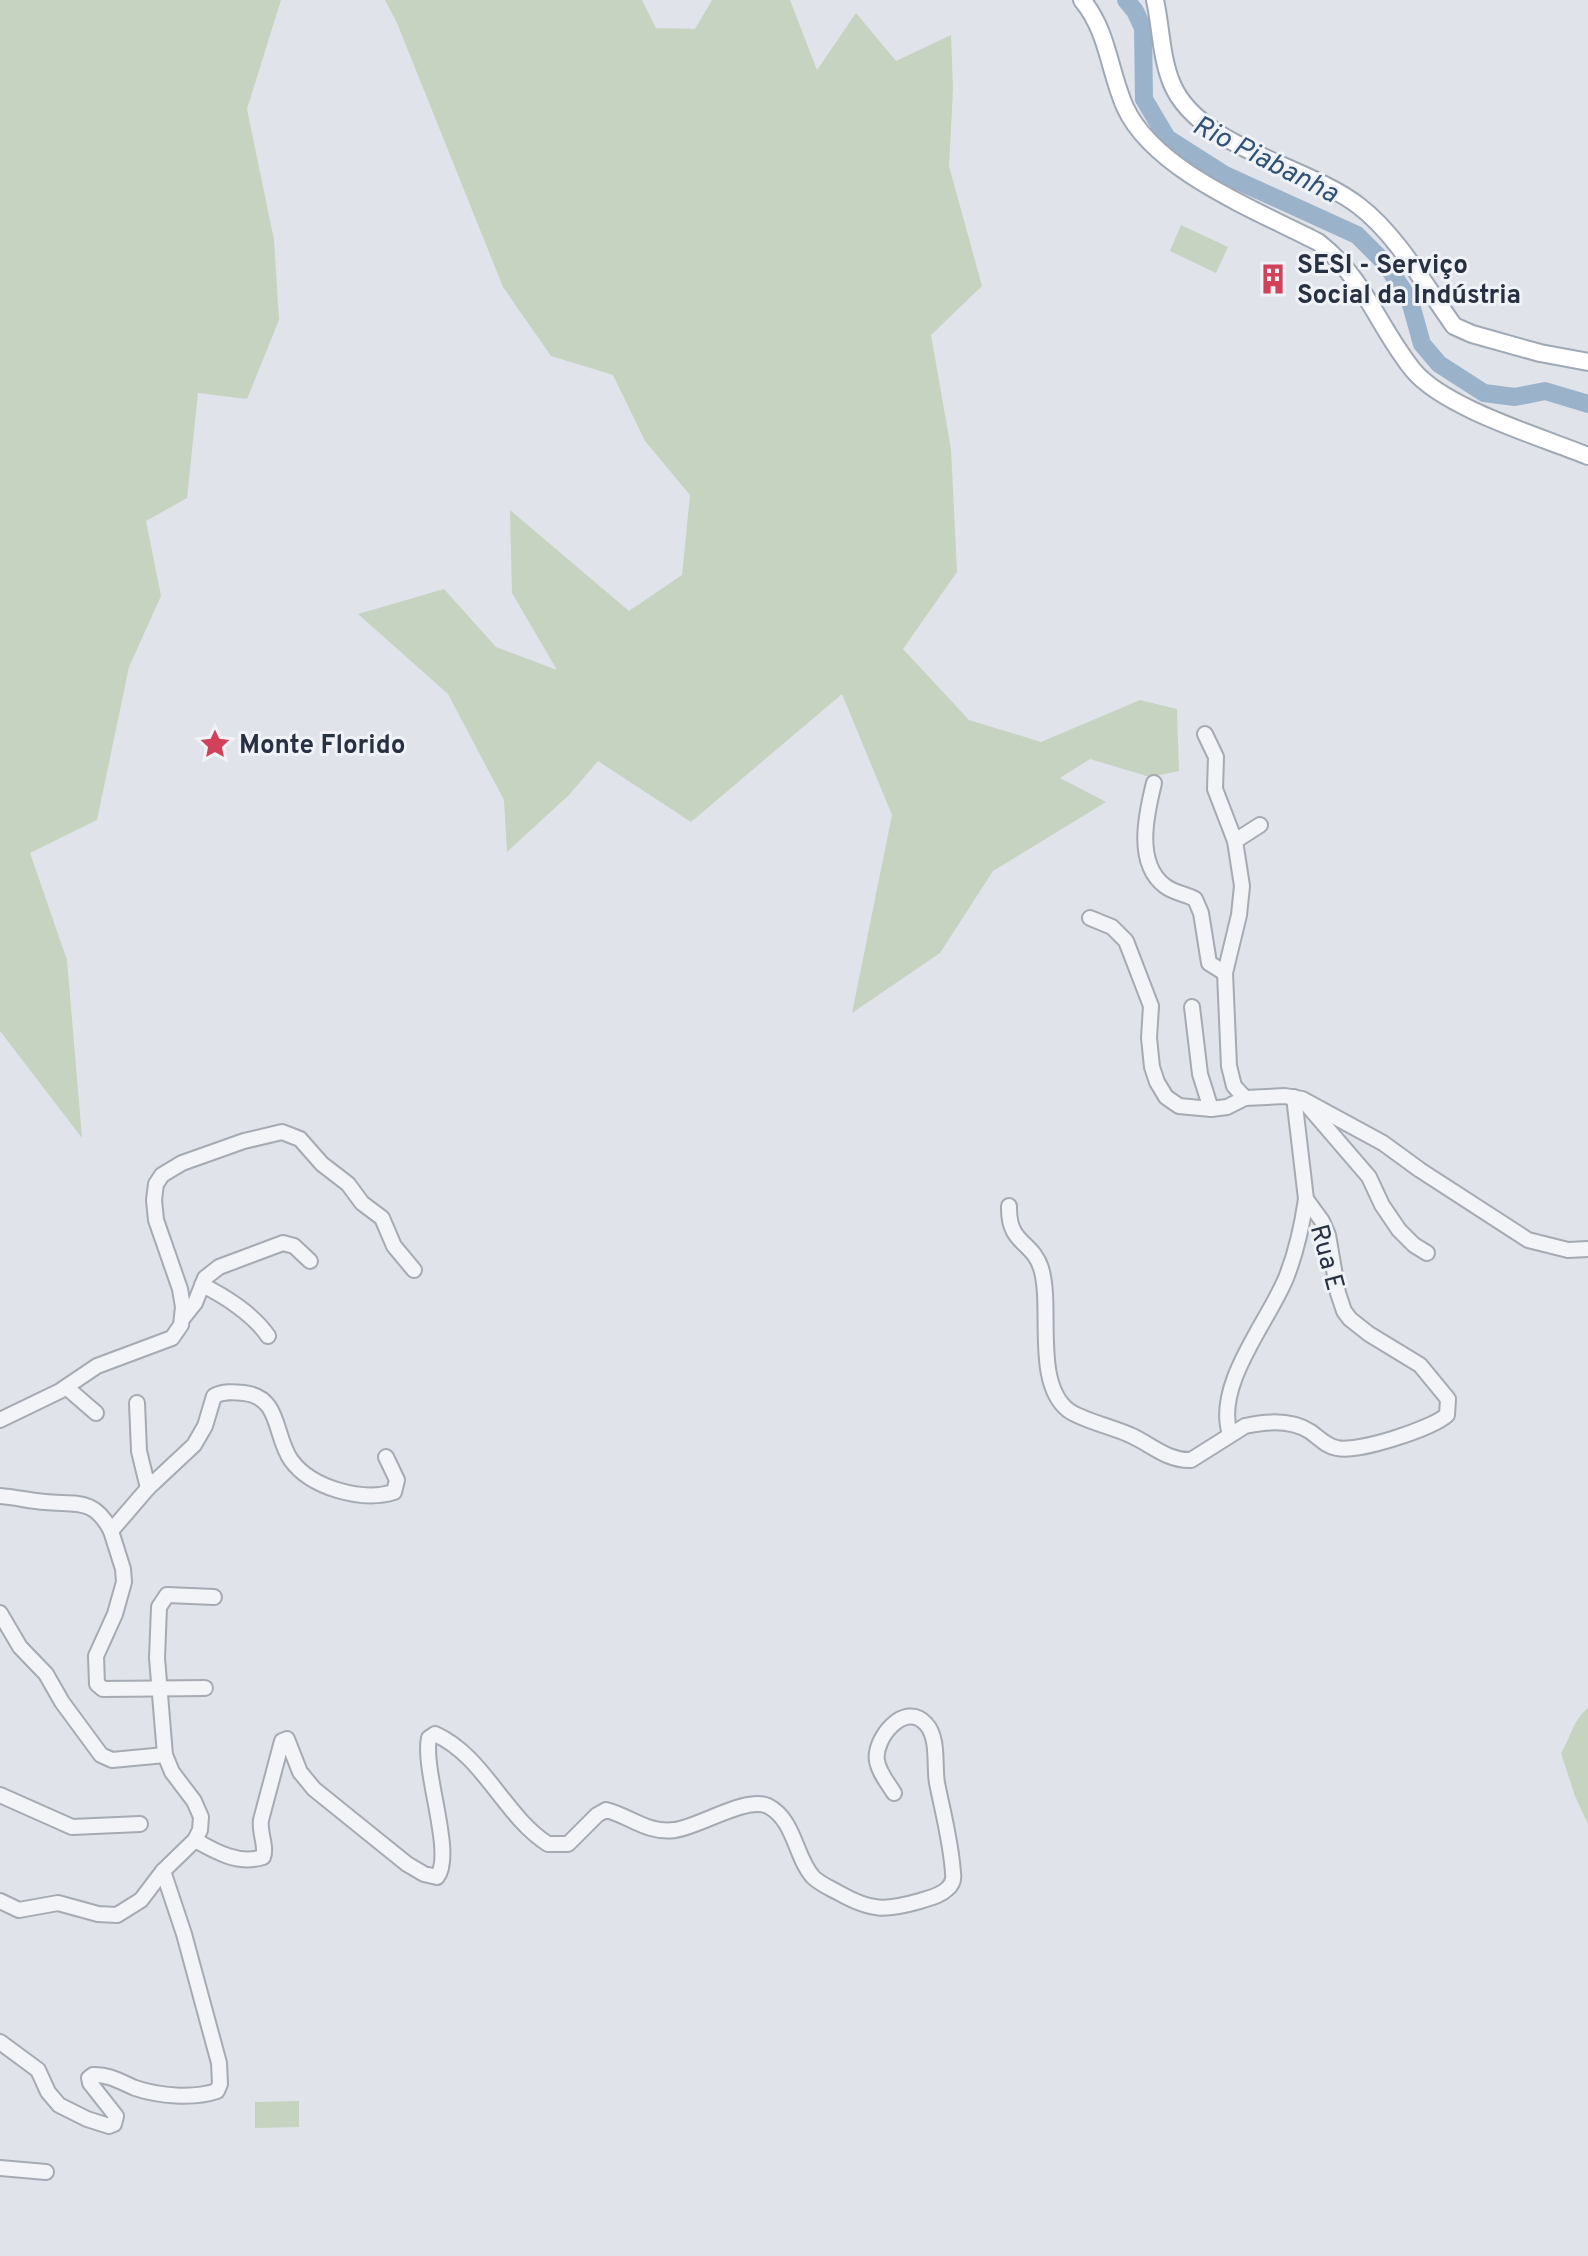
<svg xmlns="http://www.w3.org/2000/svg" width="1588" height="2256" font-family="Overpass,sans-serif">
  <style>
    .green { fill: #c6d3c1 }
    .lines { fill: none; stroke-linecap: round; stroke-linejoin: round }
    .river { stroke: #9ab2ca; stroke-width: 18 }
    .minor-casing { stroke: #a5aab3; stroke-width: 18 }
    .major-casing { stroke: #9fa8b5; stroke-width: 20 }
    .minor { stroke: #f2f4f7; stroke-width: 14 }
    .major { stroke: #fff; stroke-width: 16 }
    .labels { text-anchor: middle; stroke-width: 6; stroke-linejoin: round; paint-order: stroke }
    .poi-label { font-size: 26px; font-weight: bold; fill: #283141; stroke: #eff2f6; text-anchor: start }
    .street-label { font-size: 26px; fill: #283141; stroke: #eff2f6 }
    .water-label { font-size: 28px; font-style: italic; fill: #315175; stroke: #eff2f6 }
  </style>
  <rect width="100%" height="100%" fill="#e0e3e9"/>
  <!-- green -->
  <g class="green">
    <polygon points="0,0 281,0 247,109 274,240 279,320 247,399 198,393 187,498 146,521 161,596 129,667 97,820 30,853 67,960 82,1138 0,1031"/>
    <polygon points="385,0 642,0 656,28 695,29 712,0 790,0 817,70 856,13 896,61 951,35 953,89 949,166 982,286 931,335 951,449 957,572 903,649 969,720 1041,742 1140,700 1177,709 1179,771 1150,777 1090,759 1060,778 1106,802 993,871 940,953 852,1013 892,815 842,694 691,822 598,761 569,795 507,852 504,800 448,694 358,614 444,589 496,647 557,670 512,593 510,510 629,611 682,575 690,495 645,441 613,375 551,356 503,287 397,23"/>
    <polygon points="1181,225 1228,247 1216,273 1170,251"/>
    <path d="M1588,1708V1824L1575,1796L1561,1753C1571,1737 1573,1720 1588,1708Z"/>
    <polygon points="299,2101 299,2127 255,2128 255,2102"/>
  </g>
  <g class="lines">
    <!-- river -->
    <polyline class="river" points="1126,0 1135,11 1143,28 1144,99 1167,138 1225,175 1357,235 1386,264 1410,301 1422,344 1439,364 1484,393 1515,397 1545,391 1588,404"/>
    <!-- minor casing -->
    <g class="minor-casing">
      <g id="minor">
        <polyline points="1205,734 1216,757 1215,789 1235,841 1242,886 1239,915 1225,973 1229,1066 1234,1086 1245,1098 1285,1096 1302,1099 1383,1143 1420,1170 1528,1240 1568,1250 1588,1249"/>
        <path d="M1154,783C1146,815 1135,863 1165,886C1174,893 1186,894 1195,899L1201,913L1209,963L1225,973"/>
        <polyline points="1235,841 1260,825"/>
        <polyline points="1090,918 1112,927 1126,941 1151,1006 1149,1038 1152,1067 1157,1082 1166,1097 1179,1106 1211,1109"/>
        <polyline points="1192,1007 1200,1074 1211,1109 1227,1107 1245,1098"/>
        <polyline points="1308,1106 1369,1177 1382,1205 1399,1230 1414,1245 1427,1253"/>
        <path d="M1009,1206C1008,1245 1032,1240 1041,1268C1053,1307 1033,1382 1068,1410C1081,1420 1113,1427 1130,1435C1151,1444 1167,1461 1191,1460L1245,1426C1267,1421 1291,1419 1311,1432C1319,1438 1326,1446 1337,1448C1357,1453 1431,1429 1447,1415L1448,1399L1420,1365L1369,1334L1350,1319L1344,1311L1338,1293L1328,1235L1322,1221L1306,1199L1294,1097"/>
        <path d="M202,1285C225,1296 254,1315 268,1336"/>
        <polyline points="183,1318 195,1303 205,1278 219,1267 283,1243 294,1246 310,1261"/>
        <polyline points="66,1387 96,1413"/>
        <polyline points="137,1403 139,1451 148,1488"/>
        <polyline points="0,1420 60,1391 97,1366 172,1338 181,1325 183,1307 180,1289 156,1220 154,1200 156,1184 162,1175 182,1163 244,1141 282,1132 300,1139 322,1164 348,1184 362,1203 382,1218 394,1246 414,1270"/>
        <path d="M1230,1434C1214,1385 1268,1322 1286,1278C1296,1253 1302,1226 1306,1199"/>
        <path d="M0,1496C15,1497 30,1501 45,1502C75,1505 94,1497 111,1531"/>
        <polyline points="0,1613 20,1647 46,1674 62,1702 101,1755 112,1760 165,1755"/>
        <path d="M205,1688L103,1689L97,1684L96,1656L115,1614L124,1582L123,1569L111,1531L148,1488L194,1445L205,1426L214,1396C223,1391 234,1392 244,1393C281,1397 274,1436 291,1460C311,1488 362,1502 394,1492L397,1480L386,1457"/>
        <polyline points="0,1795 72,1827 140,1824"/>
        <path d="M195,1840C216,1852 239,1865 263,1857C267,1847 259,1832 261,1820L282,1741L287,1739L300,1772L314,1789L407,1864L424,1874L437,1877C455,1854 422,1770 429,1738L435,1734C484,1756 504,1816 548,1844H568L597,1815L606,1810C630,1816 648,1834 675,1830C699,1827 746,1796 768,1806C795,1820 795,1857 813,1877C820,1884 830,1888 839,1893C871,1911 885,1911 920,1901C929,1898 940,1896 947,1889C952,1885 954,1879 953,1873C951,1842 943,1813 937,1783C934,1766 939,1738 926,1724C905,1700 873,1739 877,1761C879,1773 888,1783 894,1793"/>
        <polyline points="0,1901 19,1910 58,1903 98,1914 117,1915 141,1900 163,1871 195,1840 200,1830 201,1817 194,1801 172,1772 165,1755 157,1658 159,1607 167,1595 214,1597"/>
        <path d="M0,2042L38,2070L48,2092L59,2105L87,2119L109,2126L114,2124L116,2116L90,2083L89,2078L93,2075C108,2074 121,2082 135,2088C159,2096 193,2099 217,2091L220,2084L219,2063L184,1934L163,1871"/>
        <polyline points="0,2168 46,2172"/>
      </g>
    </g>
    <!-- major casing -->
    <g class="major-casing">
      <g id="major">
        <path d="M1082,0C1108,31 1109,71 1125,107C1154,171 1258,211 1318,242C1365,278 1378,327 1413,370C1444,408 1541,437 1588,456"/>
        <path d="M1155,0C1161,27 1161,58 1172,84C1199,148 1308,166 1359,206C1397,235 1426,287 1454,326L1472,334L1540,353L1588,362"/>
      </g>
    </g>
    <!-- minor -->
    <use href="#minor" class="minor"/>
    <!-- major -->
    <use href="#major" class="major"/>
  </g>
  <!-- icons -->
  <defs>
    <g id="building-bare" transform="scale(2.4)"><path d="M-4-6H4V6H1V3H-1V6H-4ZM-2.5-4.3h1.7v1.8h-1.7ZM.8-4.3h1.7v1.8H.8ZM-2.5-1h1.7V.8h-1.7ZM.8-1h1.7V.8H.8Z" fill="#d1425a" stroke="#eff2f6" stroke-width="2.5" paint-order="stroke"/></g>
    <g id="sight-bare" transform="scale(2.4)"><path d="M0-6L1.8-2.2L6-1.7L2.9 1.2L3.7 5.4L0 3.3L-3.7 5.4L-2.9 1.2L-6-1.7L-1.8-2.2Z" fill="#d1425a" stroke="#eff2f6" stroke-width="2.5" paint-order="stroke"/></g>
  </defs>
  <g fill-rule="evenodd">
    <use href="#building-bare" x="1273" y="279"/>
    <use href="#sight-bare" x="215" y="744"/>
  </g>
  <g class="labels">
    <!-- poi labels -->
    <g class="poi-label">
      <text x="1297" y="273">SESI - Serviço<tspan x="1297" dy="30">Social da Indústria</tspan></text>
      <text x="239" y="753">Monte Florido</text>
    </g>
    <!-- street labels -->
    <g class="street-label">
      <text transform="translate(1328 1257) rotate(75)" y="9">Rua E</text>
    </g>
    <!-- water labels -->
    <g class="water-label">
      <text transform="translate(1266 158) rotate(27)" y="10">Rio Piabanha</text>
    </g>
  </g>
</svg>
